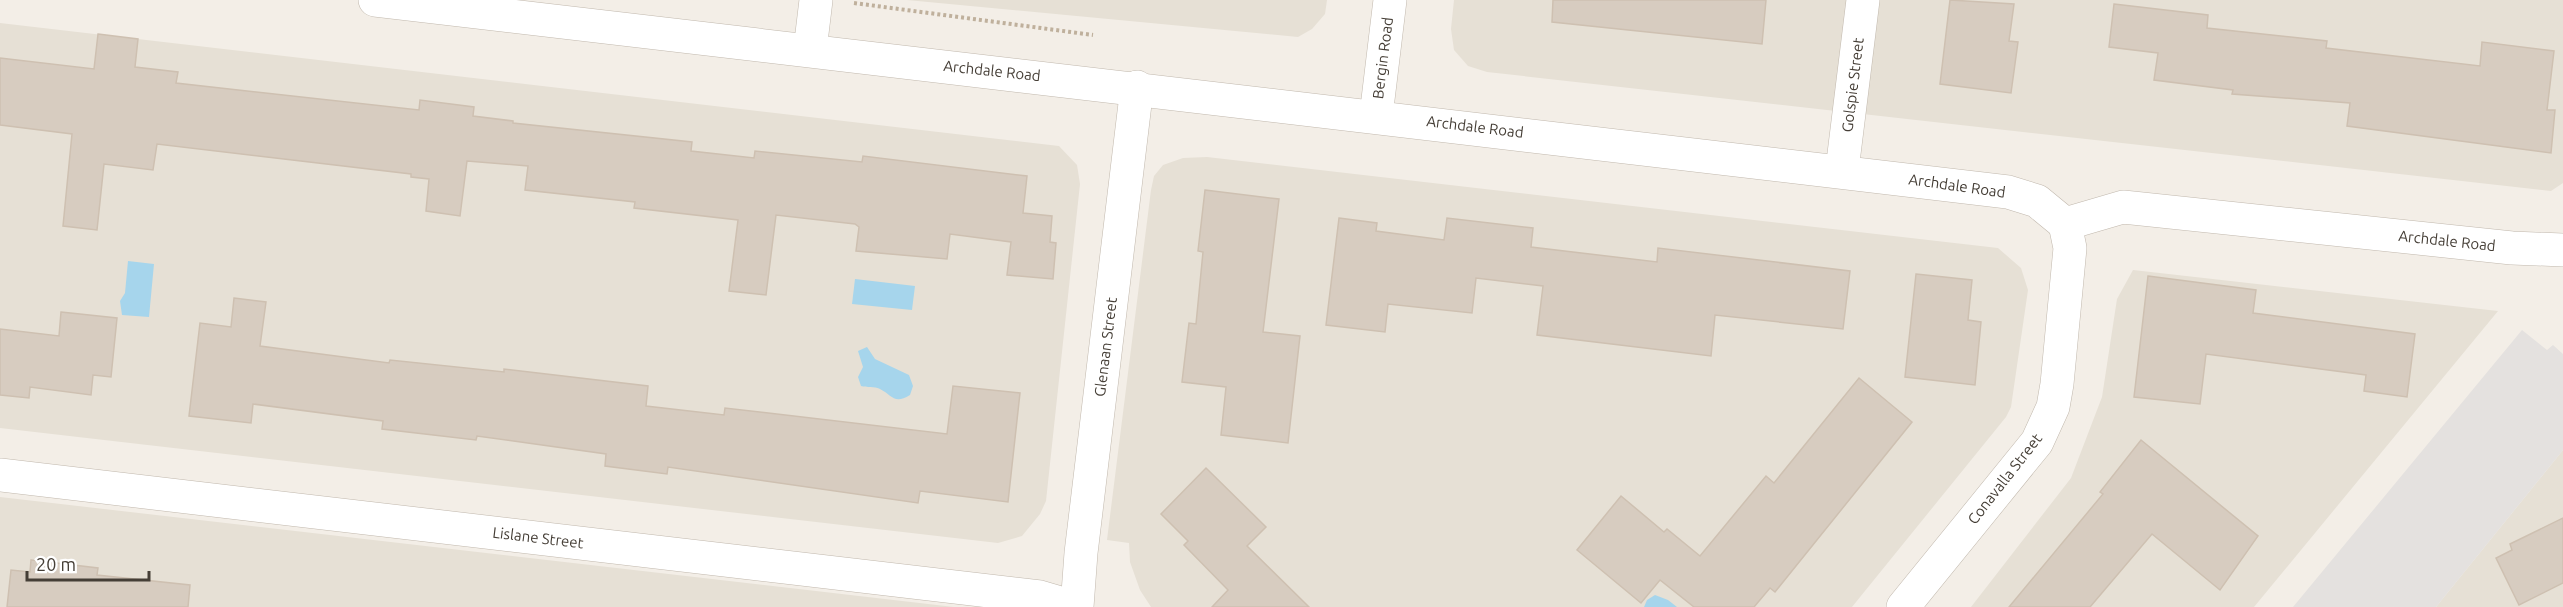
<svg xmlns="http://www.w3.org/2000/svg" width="2563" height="607" font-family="Ubuntu,sans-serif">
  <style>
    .residential { fill: #e6e0d5 }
    .parking { fill: #e4e1df }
    .water { fill: #a6d5ec }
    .building { fill: #d7ccc0; stroke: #cec0b1; stroke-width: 1.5 }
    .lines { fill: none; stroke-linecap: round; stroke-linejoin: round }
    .minor-casing { stroke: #c1b8ad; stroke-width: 34 }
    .path { stroke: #bfb09c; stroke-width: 4; stroke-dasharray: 3 3; stroke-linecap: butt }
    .minor { stroke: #fff; stroke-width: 33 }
    .labels { text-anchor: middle; stroke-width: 6; stroke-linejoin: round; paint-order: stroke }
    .street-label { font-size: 15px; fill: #453e36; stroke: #fff }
  </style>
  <rect width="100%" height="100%" fill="#f3eee7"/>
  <!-- residential -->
  <g class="residential">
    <polygon points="907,0 1327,0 1325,14 1312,29 1298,37"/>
    <polygon points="1454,0 2563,0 2563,183 2551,191 1487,72 1468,66 1454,50 1451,29"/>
    <polygon points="0,23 1059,146 1077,165 1080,184 1046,501 1040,514 1022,536 998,543 0,428"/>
    <polygon points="1207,157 1998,248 2021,268 2028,290 2011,407 2006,417 1852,607 1151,607 1140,590 1130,562 1129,543 1107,540 1151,190 1154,176 1163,165 1183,158"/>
    <polygon points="2133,270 2498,311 2254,607 1971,607 2071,478 2102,397 2117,299"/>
    <polygon points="2563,450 2563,607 2436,607"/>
    <polygon points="0,497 954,607 0,607"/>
  </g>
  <!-- parking -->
  <polygon class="parking" points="2522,330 2547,350 2553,345 2563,354 2563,450 2436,607 2293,607"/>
  <!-- water -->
  <g class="water">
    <polygon points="128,261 154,264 149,317 122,315 120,301 125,293"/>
    <polygon points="855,279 915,286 912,310 852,304"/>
    <path d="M867,347L875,359L909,375L913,386L910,395C894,405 892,395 880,389C874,386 867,388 861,386L858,377L863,367L858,351Z"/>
    <polygon points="1655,595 1668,600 1677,607 1644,607 1647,600"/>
  </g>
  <!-- building -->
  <g class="building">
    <polygon points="1553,0 1766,0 1762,44 1552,22"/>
    <polygon points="1950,0 2014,4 2009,41 2018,42 2011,93 1940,84"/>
    <polygon points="2114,4 2208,15 2207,28 2327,41 2326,48 2480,66 2482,42 2554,51 2547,110 2555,110 2551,153 2347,126 2350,103 2232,94 2233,90 2154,80 2158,53 2109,47"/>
    <polygon points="98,34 138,39 135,67 178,72 176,83 419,110 420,100 474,107 473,116 513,121 513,123 692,142 691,151 754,158 755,151 862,162 863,156 1027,176 1023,213 1052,216 1050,242 1056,243 1053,279 1007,275 1011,242 950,234 947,259 856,251 859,227 855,224 776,215 766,295 729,291 738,220 634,208 635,202 525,190 528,166 467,161 460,216 426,211 429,179 411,177 411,174 157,144 153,170 104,164 97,230 63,226 72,134 0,125 0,58 94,69"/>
    <polygon points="1205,190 1279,199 1263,332 1300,336 1288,443 1221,435 1226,387 1182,382 1189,323 1196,324 1203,252 1198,251"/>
    <polygon points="1339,218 1377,223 1376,231 1444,240 1447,218 1533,228 1531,247 1657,262 1658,248 1850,271 1843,329 1715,315 1711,356 1537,335 1543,286 1476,278 1472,313 1388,304 1385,332 1326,325"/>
    <polygon points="1916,274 1972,280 1968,320 1981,322 1975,385 1905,377"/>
    <polygon points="2148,276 2256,290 2253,313 2415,334 2407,397 2364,391 2366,375 2206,354 2200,404 2134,397"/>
    <polygon points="234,298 266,302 260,346 389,363 390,360 504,372 504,369 648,386 646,406 724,415 725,408 947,434 953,386 1020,393 1008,502 920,491 918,503 668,467 667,474 605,466 606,454 477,436 476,440 382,429 383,421 253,404 251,423 189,416 200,323 231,327"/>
    <polygon points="61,312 117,318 111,377 93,375 91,395 30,387 29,398 0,395 0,329 59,336"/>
    <polygon points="1859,378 1912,422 1775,592 1770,588 1754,607 1694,607 1660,580 1641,603 1577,550 1621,496 1664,532 1667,529 1700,556 1766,476 1774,483"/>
    <polygon points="2141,440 2258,536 2220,590 2152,534 2090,607 2009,607 2103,494 2100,492"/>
    <polygon points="1206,468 1266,527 1247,546 1309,607 1212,607 1228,590 1184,545 1188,541 1161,514"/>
    <polygon points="2563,518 2563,583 2519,605 2496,558 2512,550 2510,544"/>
    <polygon points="31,560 98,568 97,575 190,585 188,607 7,607 11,570 30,572"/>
  </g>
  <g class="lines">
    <!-- minor casing -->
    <g class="minor-casing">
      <g id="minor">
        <polyline points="375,0 2008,192 2037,201 2065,224"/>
        <polyline points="810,50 816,0"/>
        <polyline points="1376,116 1390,0"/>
        <polyline points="1842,170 1863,0"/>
        <polyline points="2065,224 2123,207 2512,248 2563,250"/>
        <polyline points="0,475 1040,597 1074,607"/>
        <polyline points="1077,607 1081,553 1137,87"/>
        <polyline points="1903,607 2037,442 2053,407 2057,384 2070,248 2065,224"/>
      </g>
    </g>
    <!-- path -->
    <polyline class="path" points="854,3 1093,35"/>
    <!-- minor -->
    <use href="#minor" class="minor"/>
  </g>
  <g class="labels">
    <!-- street labels -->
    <g class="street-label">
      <text transform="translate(1383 58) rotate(-83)" y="5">Bergin Road</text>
      <text transform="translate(992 71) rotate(6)" y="5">Archdale Road</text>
      <text transform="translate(1853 85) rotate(-83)" y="5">Golspie Street</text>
      <text transform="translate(1475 127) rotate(7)" y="5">Archdale Road</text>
      <text transform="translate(1957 186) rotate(8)" y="5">Archdale Road</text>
      <text transform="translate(2447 241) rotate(6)" y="5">Archdale Road</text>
      <text transform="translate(1106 347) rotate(-83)" y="5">Glenaan Street</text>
      <text transform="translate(2005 479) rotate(-52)" y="5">Conavalla Street</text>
      <text transform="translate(538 538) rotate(7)" y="5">Lislane Street</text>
    </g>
  </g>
  <!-- scale -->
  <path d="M27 571v9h122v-9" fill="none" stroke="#453e36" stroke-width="3"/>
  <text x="36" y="571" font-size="18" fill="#453e36" stroke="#ffffff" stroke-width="4.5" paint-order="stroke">20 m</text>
</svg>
